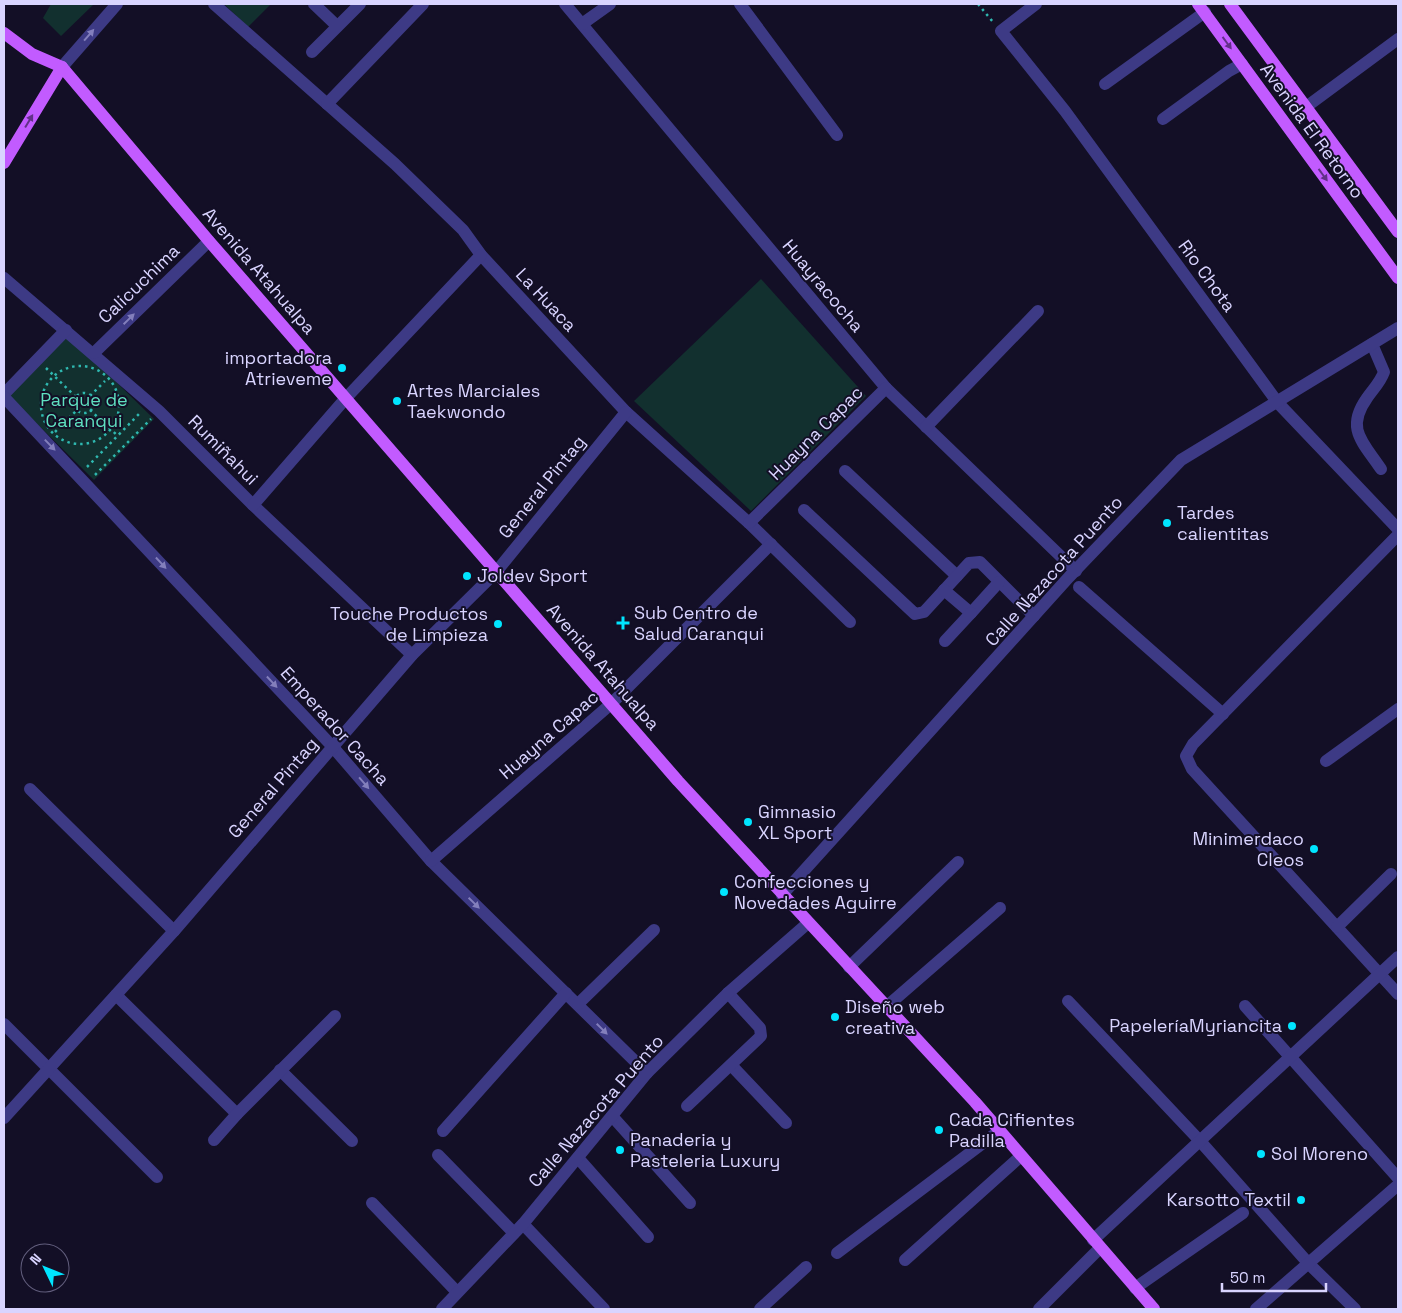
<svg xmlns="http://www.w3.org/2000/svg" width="1402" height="1313" font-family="'Space Grotesk',sans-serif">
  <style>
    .green { fill: #12302f }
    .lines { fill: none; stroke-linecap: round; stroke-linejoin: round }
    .path { stroke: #2fb8b0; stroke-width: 2.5; stroke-dasharray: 2.5 4; stroke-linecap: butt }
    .minor { stroke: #3d3a85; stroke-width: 12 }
    .major { stroke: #c25bff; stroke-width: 12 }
    .oneway { fill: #837fbc }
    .oneway2 { fill: #623188 }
    .poi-dot { fill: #00e5ff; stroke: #130f26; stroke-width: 2 }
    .labels { text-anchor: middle; stroke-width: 4; stroke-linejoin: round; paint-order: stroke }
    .street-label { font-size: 18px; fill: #d9d4ff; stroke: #130f26 }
    .poi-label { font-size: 18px; fill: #d9d4ff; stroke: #130f26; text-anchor: start }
    .park-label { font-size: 18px; fill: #5fe0c0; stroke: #130f26 }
  </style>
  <rect width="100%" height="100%" fill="#130f26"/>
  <!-- green -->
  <g class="green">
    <polygon points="51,4 94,4 61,36 43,18"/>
    <polygon points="224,4 271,4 248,27"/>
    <polygon points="761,279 866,396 751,511 634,401"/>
    <polygon points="66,333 154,419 94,480 6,393"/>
  </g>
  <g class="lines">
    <!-- path -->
    <g class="path">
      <polyline points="978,4 993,22"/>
      <circle cx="80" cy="405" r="39"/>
      <polyline points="46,368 76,397"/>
      <circle cx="84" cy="403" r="10"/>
      <polyline points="90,396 105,381"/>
      <polyline points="90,410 118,436"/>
      <polyline points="55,432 77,410"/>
      <polyline points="87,467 141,412"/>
      <polyline points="95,475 151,419"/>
    </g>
    <!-- minor -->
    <g class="minor">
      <polyline points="214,4 395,164 463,230 481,255 626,412 749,523 850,622"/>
      <polyline points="314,4 337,26"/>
      <polyline points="565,4 886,388 1076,571"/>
      <polyline points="740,4 837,135"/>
      <polyline points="1036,4 1001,31 1065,111 1278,403 1398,529"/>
      <polyline points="582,24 610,4"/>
      <polyline points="312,52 360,4"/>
      <polyline points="62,67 117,4"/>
      <polyline points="1105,84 1205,12"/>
      <polyline points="327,104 423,4"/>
      <polyline points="1306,107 1398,39"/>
      <polyline points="1163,119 1229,71 1242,64"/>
      <polyline points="4,278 159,411 253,505 412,655"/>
      <path d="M1372,344L1384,372C1380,383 1373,389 1367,398C1345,429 1363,442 1381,469"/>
      <polyline points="94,353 209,241"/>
      <polyline points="4,394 66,330"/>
      <polyline points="4,397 332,746 431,861 647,1073"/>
      <polyline points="926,427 1038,311"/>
      <polyline points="845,471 957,576"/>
      <polyline points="253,505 346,398 481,255"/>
      <polyline points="804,510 915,614 924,612 969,563 980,562 1034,616"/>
      <polyline points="749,523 886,388"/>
      <polyline points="1398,535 1193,744 1186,756 1192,769 1398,994"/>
      <polyline points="1079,587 1223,714"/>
      <polyline points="944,590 971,613 999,582"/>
      <polyline points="945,641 971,613"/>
      <polyline points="1326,761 1398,709"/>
      <polyline points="30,789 174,931"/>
      <polyline points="431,861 612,703 771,544"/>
      <polyline points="782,895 1069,577 1181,460 1398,328"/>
      <polyline points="1337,927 1391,874"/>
      <polyline points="849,967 958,862"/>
      <polyline points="116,995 237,1114"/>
      <polyline points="1068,1001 1200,1141 1309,1264 1355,1309"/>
      <polyline points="578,1004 654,930"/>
      <polyline points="1245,1006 1398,1178"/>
      <polyline points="886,1007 1000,908"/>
      <polyline points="4,1024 157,1177"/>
      <polyline points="731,1065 786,1123"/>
      <polyline points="280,1070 352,1141"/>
      <polyline points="687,1106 761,1036 760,1028 728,993"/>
      <polyline points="612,1116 690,1203"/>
      <polyline points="4,1118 174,931 412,655 496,572 626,412"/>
      <polyline points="443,1131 566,993"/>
      <polyline points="214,1140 237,1114 335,1016"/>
      <polyline points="438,1155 514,1233"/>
      <polyline points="578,1158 648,1237"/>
      <polyline points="372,1203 457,1292"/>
      <polyline points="523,1224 604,1309"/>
      <polyline points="1093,1240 1398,957"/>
      <polyline points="837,1253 999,1131"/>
      <polyline points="905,1260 1021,1156"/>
      <polyline points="1135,1288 1243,1213"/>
      <polyline points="442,1309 523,1224 647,1073 728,993 808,923"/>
      <polyline points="760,1309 806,1267"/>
      <polyline points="1039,1309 1100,1248"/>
      <polyline points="1256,1309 1398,1185"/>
    </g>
    <!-- major -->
    <g class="major">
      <polyline points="1198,4 1398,278"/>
      <polyline points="1230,4 1398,232"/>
      <polyline points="4,33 32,54 62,67 209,241 678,781 975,1102 1154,1309"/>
      <polyline points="4,163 62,67"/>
    </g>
  </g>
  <!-- one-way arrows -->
  <defs><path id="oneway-solid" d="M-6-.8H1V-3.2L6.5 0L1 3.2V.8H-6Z" transform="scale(1.25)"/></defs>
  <g class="oneway">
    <use href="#oneway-solid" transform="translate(89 35) rotate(-49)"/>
    <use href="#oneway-solid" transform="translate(129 319) rotate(-44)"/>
    <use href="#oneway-solid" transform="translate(50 445) rotate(46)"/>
    <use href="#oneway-solid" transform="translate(161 563) rotate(47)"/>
    <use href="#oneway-solid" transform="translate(272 682) rotate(47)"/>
    <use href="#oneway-solid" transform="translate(364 783) rotate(49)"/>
    <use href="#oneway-solid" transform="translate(474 903) rotate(44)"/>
    <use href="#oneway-solid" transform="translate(602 1029) rotate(45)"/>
  </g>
  <g class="oneway2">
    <use href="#oneway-solid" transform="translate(1227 43) rotate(54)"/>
    <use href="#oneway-solid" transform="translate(29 121) rotate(-59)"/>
    <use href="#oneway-solid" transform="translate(1323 175) rotate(54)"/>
  </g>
  <!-- markers -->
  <g class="poi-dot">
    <circle cx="342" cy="368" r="5"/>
    <circle cx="397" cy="401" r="5"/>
    <circle cx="1167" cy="523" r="5"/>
    <circle cx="467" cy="576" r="5"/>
    <path d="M620.5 615.5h5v5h5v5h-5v5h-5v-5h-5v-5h5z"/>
    <circle cx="498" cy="624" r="5"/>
    <circle cx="748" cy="822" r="5"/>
    <circle cx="1314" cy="849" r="5"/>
    <circle cx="724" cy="892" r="5"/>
    <circle cx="835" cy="1017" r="5"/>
    <circle cx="1292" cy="1026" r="5"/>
    <circle cx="939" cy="1130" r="5"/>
    <circle cx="620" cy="1150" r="5"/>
    <circle cx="1261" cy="1154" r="5"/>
    <circle cx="1301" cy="1200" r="5"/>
  </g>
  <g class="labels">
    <!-- street labels -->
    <g class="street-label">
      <text transform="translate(1312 131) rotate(54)" y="6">Avenida El Retorno</text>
      <text transform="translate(259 271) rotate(49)" y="6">Avenida Atahualpa</text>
      <text transform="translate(1207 276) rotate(54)" y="6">Rio Chota</text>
      <text transform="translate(139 284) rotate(-44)" y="6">Calicuchima</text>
      <text transform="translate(823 286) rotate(50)" y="6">Huayracocha</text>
      <text transform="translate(546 300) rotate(47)" y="6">La Huaca</text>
      <text transform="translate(816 433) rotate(-45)" y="6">Huayna Capac</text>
      <text transform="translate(223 450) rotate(45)" y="6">Rumiñahui</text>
      <text transform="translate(542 487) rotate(-51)" y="6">General Pintag</text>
      <text transform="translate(1054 571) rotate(-48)" y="6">Calle Nazacota Puento</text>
      <text transform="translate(603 667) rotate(49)" y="6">Avenida Atahualpa</text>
      <text transform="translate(335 726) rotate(48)" y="6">Emperador Cacha</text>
      <text transform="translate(549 735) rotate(-41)" y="6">Huayna Capac</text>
      <text transform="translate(273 788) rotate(-49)" y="6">General Pintag</text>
      <text transform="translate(596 1111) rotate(-49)" y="6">Calle Nazacota Puento</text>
    </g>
    <!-- poi labels -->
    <g class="poi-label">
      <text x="332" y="364" text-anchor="end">importadora<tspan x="332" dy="21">Atrieveme</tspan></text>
      <text x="407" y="397">Artes Marciales<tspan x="407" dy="21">Taekwondo</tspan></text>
      <text x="1177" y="519">Tardes<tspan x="1177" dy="21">calientitas</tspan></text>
      <text x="477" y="582">Joldev Sport</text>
      <text x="634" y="619">Sub Centro de<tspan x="634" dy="21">Salud Caranqui</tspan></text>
      <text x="488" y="620" text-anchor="end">Touche Productos<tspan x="488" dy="21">de Limpieza</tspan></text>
      <text x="758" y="818">Gimnasio<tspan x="758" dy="21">XL Sport</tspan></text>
      <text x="1304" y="845" text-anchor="end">Minimerdaco<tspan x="1304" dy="21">Cleos</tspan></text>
      <text x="734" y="888">Confecciones y<tspan x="734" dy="21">Novedades Aguirre</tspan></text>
      <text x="845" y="1013">Diseño web<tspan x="845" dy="21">creativa</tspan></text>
      <text x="1282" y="1032" text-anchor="end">PapeleríaMyriancita</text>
      <text x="949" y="1126">Cada Cifientes<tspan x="949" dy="21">Padilla</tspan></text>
      <text x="630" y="1146">Panaderia y<tspan x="630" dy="21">Pasteleria Luxury</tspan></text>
      <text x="1271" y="1160">Sol Moreno</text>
      <text x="1291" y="1206" text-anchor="end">Karsotto Textil</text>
    </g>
    <!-- park labels -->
    <g class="park-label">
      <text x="84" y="406">Parque de<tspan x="84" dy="21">Caranqui</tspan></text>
    </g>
  </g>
  <!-- border -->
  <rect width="1402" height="1313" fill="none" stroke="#d9d4ff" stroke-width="10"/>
  <!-- north arrow -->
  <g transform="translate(45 1268) rotate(313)"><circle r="24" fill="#130f26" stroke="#625e7d"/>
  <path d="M0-4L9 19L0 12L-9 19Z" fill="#00e5ff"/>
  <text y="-8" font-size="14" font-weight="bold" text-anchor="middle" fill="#d9d4ff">N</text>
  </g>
  <!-- scale -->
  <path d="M1222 1283v8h104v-8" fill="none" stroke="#d9d4ff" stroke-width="2.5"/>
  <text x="1230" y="1283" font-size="15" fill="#d9d4ff" stroke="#130f26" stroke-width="4" paint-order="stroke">50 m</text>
</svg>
